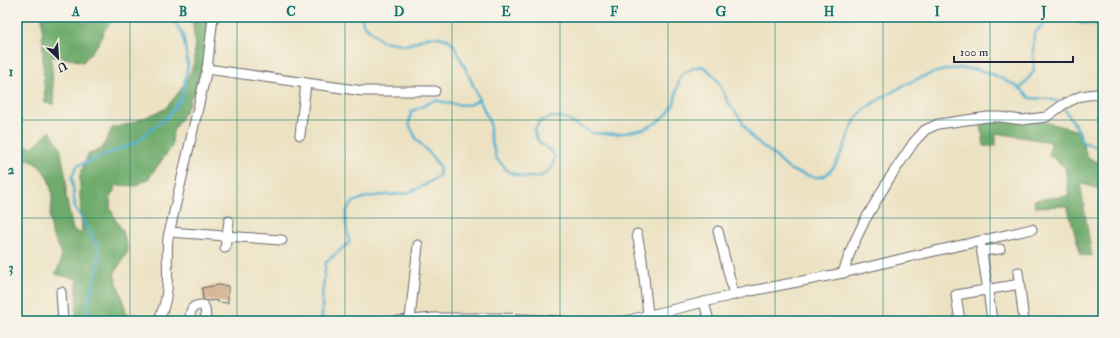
<svg xmlns="http://www.w3.org/2000/svg" width="1120" height="338" font-family="'IM FELL Double Pica',serif">
  <style>
    .forest { fill: #6eab6c; stroke: #486654 }
    .lines { fill: none; stroke-linecap: round; stroke-linejoin: round }
    .stream { stroke: #51b0d0; stroke-width: 2.5 }
    .building { fill: #cea27d }
    .street-casing { stroke: #69656a; stroke-width: 11 }
    .street { stroke: #fff; stroke-width: 9 }
    .grid { fill: none; stroke: #0f766e; stroke-width: 1; stroke-opacity: 0.55 }
    .neatline { fill: none; stroke: #0f766e; stroke-width: 1.5 }
    .grid-label { font-size: 13px; text-anchor: middle; font-weight: bold; fill: #0f766e }
  </style>
  <rect width="100%" height="100%" fill="#f7f3e8"/>
  <filter id="ink" filterUnits="userSpaceOnUse"><feTurbulence type="fractalNoise" baseFrequency=".025" numOctaves="2"/><feDisplacementMap in="SourceGraphic" scale="8" xChannelSelector="R" yChannelSelector="G"/><feConvolveMatrix kernelMatrix="1 2 1 2 8 2 1 2 1" color-interpolation-filters="sRGB"/></filter>
  <filter id="wash" filterUnits="userSpaceOnUse"><feTurbulence type="fractalNoise" baseFrequency=".012" numOctaves="4" result="noise"/><feDisplacementMap in="SourceGraphic" scale="16" xChannelSelector="R" yChannelSelector="G"/><feGaussianBlur stdDeviation="0.9" result="paint"/><feColorMatrix in="noise" values="0 0 0 0 0 0 0 0 0 0 0 0 0 0 0 0 0 1.4 0 .05"/><feComposite in="paint" operator="in"/></filter>
  <g filter="url(#wash)">
    <rect width="100%" height="100%" fill="#ece2c2"/>
    <!-- forest -->
    <g class="forest">
      <polygon points="42,17 79,17 81,22 90,22 95,17 115,17 105,29 99,43 83,62 60,57 51,57 54,104 45,103 43,62"/>
      <path d="M192,17H217L214,40L205,80L191,97L188,107L173,131L172,146L148,179L136,186L117,185L111,196L110,207L115,219L123,231L128,251L114,274C119,289 126,305 127,321H76L77,279L55,274C61,264 63,257 58,245C56,242 53,238 52,234C51,229 51,224 50,219C49,213 52,207 52,201C53,180 40,157 17,159V146L33,147L50,131L60,147L66,179V197L73,230L82,234L80,196V175L88,154L102,149L112,128L129,124L165,109L179,92L187,80L194,63L195,43Z"/>
      <polygon points="980,118 1034,119 1079,131 1087,157 1103,165 1103,188 1096,188 1080,183 1092,256 1081,255 1067,206 1035,207 1034,200 1069,196 1065,167 1049,155 1051,142 996,133 996,146 984,146"/>
    </g>
    <g class="lines">
      <!-- stream -->
      <g class="stream">
        <path d="M362,17L363,24L382,41L407,45L428,37H439L449,40L455,47L469,76L490,123V134L496,158L509,172L523,177H539L548,172L553,165L555,156C547,144 538,147 534,131L540,121L554,117L564,118L592,133L618,134L644,129L656,123L667,114L674,104L680,76L693,68L702,66C718,76 720,86 728,102C731,106 734,110 737,114C743,122 747,132 754,139C760,145 767,149 773,154C779,160 784,166 791,170C798,173 807,175 814,177C838,182 846,134 856,119C865,107 879,99 892,92C929,71 962,58 1003,79C1015,85 1021,88 1030,98L1050,99L1061,103"/>
        <polyline points="1021,88 1034,71 1033,56 1034,34 1045,22 1064,18 1082,23 1103,25"/>
        <polyline points="1063,107 1079,131 1082,142 1103,148"/>
        <polyline points="87,321 86,315 89,299 99,264 98,247 75,207 72,176 77,166 135,143 169,115 181,99 188,66 183,34 171,17"/>
        <path d="M322,321V296L326,262L349,243C349,233 344,224 346,213C352,191 390,197 407,193C418,190 430,182 439,176L440,167L430,154L417,140L409,124L411,112L435,100C444,102 462,107 471,104C474,103 476,101 479,99"/>
      </g>
    </g>
    <g id="blocks">
      <!-- building -->
      <polygon class="building" points="219,285 228,286 228,303 217,302 217,300 207,301 203,299 202,288"/>
    </g>
  </g>
  <g filter="url(#ink)">
    <use href="#blocks" fill-opacity="0" stroke="#69656a" stroke-width="1"/>
    <g class="lines">
      <!-- street casing -->
      <g class="street-casing">
        <g id="street">
          <polyline points="207,69 363,91 435,91"/>
          <polyline points="300,135 306,83"/>
          <polyline points="718,231 734,295"/>
          <polyline points="169,232 282,240"/>
          <polyline points="637,234 642,259 648,315"/>
          <polyline points="980,241 988,290 992,321"/>
          <polyline points="225,248 229,221"/>
          <polyline points="982,251 1000,249"/>
          <polyline points="1018,272 1024,321"/>
          <polyline points="843,273 852,247 865,220 889,179 914,142 925,130 938,124 988,117 1000,117 1022,120 1046,117 1064,104 1081,96 1103,93"/>
          <polyline points="61,292 63,321"/>
          <polyline points="704,302 709,321"/>
          <polyline points="410,319 418,245"/>
          <path d="M158,321C173,292 165,269 168,238L207,69L213,17"/>
          <path d="M190,321C190,311 191,304 203,305L205,308L206,321"/>
          <polyline points="398,321 434,318 501,318 563,321"/>
          <polyline points="625,321 746,292 843,273 913,256 1032,229"/>
          <polyline points="960,321 956,295 1020,284"/>
        </g>
      </g>
      <!-- street -->
      <use href="#street" class="street"/>
    </g>
  </g>
  <!-- grid -->
  <path class="grid" d="M130,17V321M237,17V321M345,17V321M452,17V321M560,17V321M668,17V321M775,17V321M883,17V321M990,17V321M17,120H1103M17,218H1103"/>
  <!-- margin -->
  <rect width="1120" height="338" fill="none" stroke="#f7f3e8" stroke-width="44"/>
  <!-- north arrow -->
  <g transform="translate(58 58) rotate(155)" stroke="#f7f3e8" stroke-width="3" paint-order="stroke">
  <path d="M0-3L7 15L0 10L-7 15Z" fill="#22223b"/>
  <text y="-6" font-size="11" font-weight="bold" text-anchor="middle" fill="#22223b">U</text>
  </g>
  <!-- scale -->
  <path d="M954 56v6h119v-6" fill="none" stroke="#22223b" stroke-width="2"/>
  <text x="960" y="56" font-size="12" fill="#22223b" stroke="#f7f3e8" stroke-width="3" paint-order="stroke">100 m</text>
  <rect x="22" y="22" width="1076" height="294" class="neatline"/>
  <g class="grid-label">
    <text x="76" y="16">A</text>
    <text x="183" y="16">B</text>
    <text x="291" y="16">C</text>
    <text x="399" y="16">D</text>
    <text x="506" y="16">E</text>
    <text x="614" y="16">F</text>
    <text x="721" y="16">G</text>
    <text x="829" y="16">H</text>
    <text x="937" y="16">I</text>
    <text x="1044" y="16">J</text>
    <text x="11" y="76">1</text>
    <text x="11" y="174">2</text>
    <text x="11" y="272">3</text>
  </g>
</svg>
